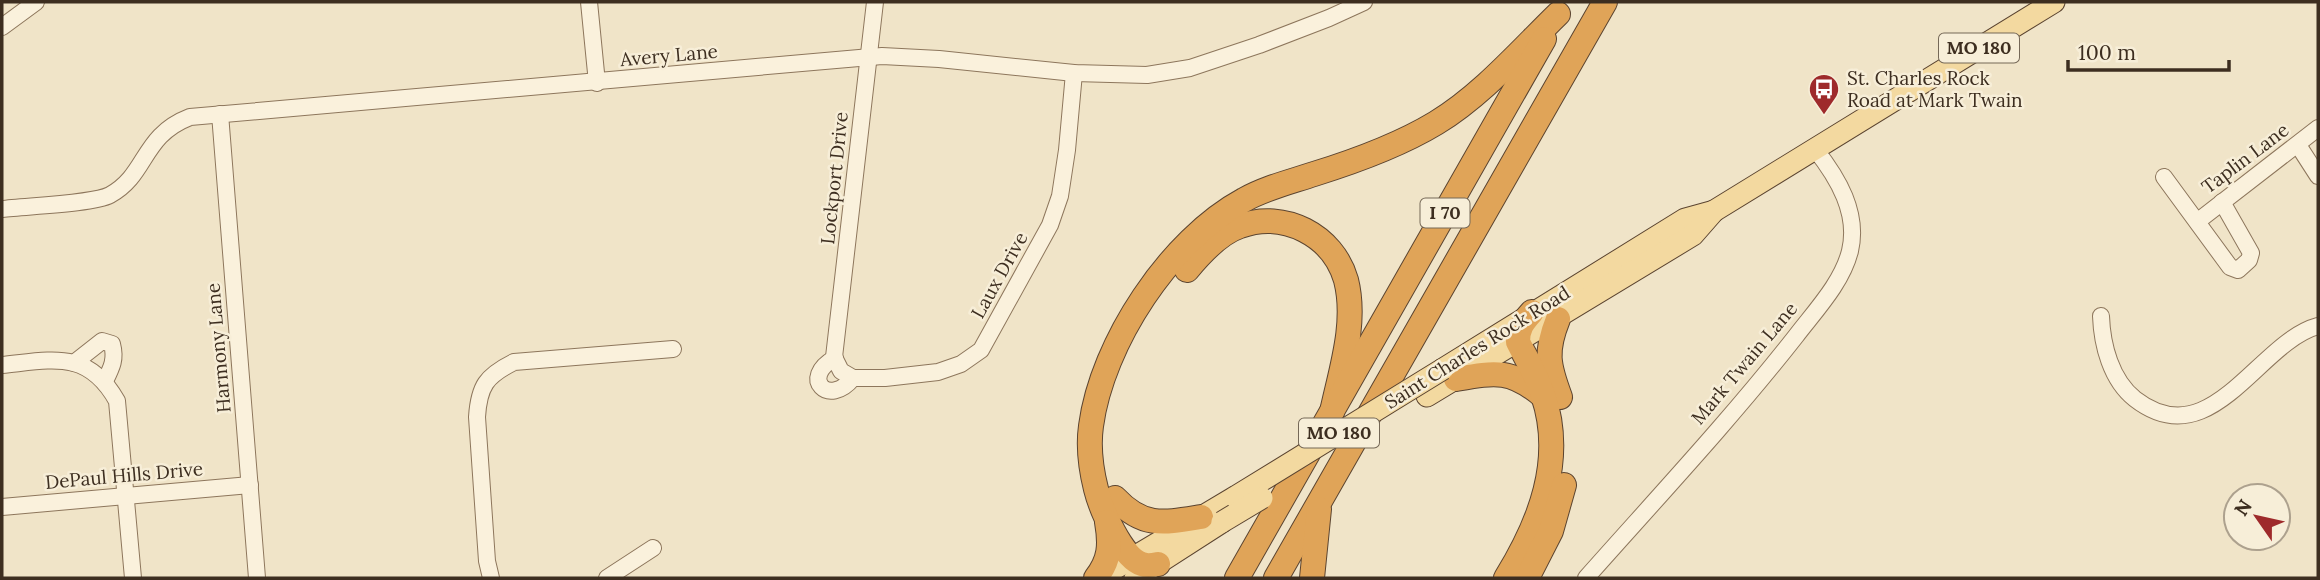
<svg xmlns="http://www.w3.org/2000/svg" width="2320" height="580" font-family="Lora,serif">
  <style>
    .lines { fill: none; stroke-linecap: round; stroke-linejoin: round }
    .minor-casing { stroke: #8d765c; stroke-width: 18 }
    .major-casing { stroke: #5b4430; stroke-width: 23 }
    .highway-casing { stroke: #5b4430; stroke-width: 26 }
    .minor { stroke: #faf1dc; stroke-width: 16 }
    .major { stroke: #f3d9a0; stroke-width: 21 }
    .highway { stroke: #e0a458; stroke-width: 24 }
    .major-bridge-casing { stroke: #5b4430; stroke-width: 23; stroke-linecap: butt }
    .major-bridge { stroke: #f3d9a0; stroke-width: 21 }
    .labels { text-anchor: middle; stroke-width: 5; stroke-linejoin: round; paint-order: stroke }
    .shield { fill: #f7eed8; stroke: #756857; stroke-width: 2 }
    .shield-label { font-size: 18px; font-weight: bold; fill: #3d2e20 }
    .street-label { font-size: 19px; fill: #3d2e20; stroke: #f7eed8 }
    .poi-label { font-size: 19px; fill: #3d2e20; stroke: #f7eed8; text-anchor: start }
  </style>
  <rect width="100%" height="100%" fill="#f0e4c8"/>
  <g class="lines">
    <!-- minor casing -->
    <g class="minor-casing">
      <g id="minor">
        <polyline points="589,2 597,83"/>
        <polyline points="875,2 834,357 841,371 853,378 885,378 938,372 961,364 981,350 1050,225 1060,196 1067,150 1074,73"/>
        <polyline points="2,27 36,2"/>
        <polyline points="220,114 257,578"/>
        <polyline points="2298,145 2318,176"/>
        <polyline points="2164,177 2230,267 2238,270 2249,260 2251,253 2222,202"/>
        <path d="M2,209C24,206 93,204 110,195C148,174 141,136 190,117L882,56L939,59L1074,73L1147,75L1190,68L1259,45L1329,18L1364,2"/>
        <polyline points="2198,221 2318,128"/>
        <path d="M2101,316C2102,345 2111,380 2135,399C2211,458 2258,342 2318,326"/>
        <path d="M835,358C799,378 829,408 853,378"/>
        <path d="M74,363L102,341L112,344C116,359 112,367 105,381"/>
        <path d="M2,365C52,360 88,349 117,401L133,578"/>
        <polyline points="2,507 250,485"/>
        <path d="M491,578L487,561L477,417C479,386 486,376 514,362L673,349"/>
        <polyline points="607,578 653,548"/>
        <path d="M1586,578C1657,498 1730,420 1796,336C1815,311 1842,283 1850,251C1859,213 1838,178 1815,149"/>
      </g>
    </g>
    <!-- major casing -->
    <g class="major-casing">
      <g id="major">
        <polyline points="1443,369 1685,219 1714,211"/>
        <polyline points="1427,396 1693,235 1714,211 2054,2"/>
        <polyline points="1099,578 1235,497"/>
        <polyline points="1135,578 1222,522"/>
      </g>
    </g>
    <!-- highway casing -->
    <g class="highway-casing">
      <g id="highway">
        <path d="M1187,270C1201,253 1219,233 1240,226C1284,210 1333,235 1346,280C1357,323 1341,370 1332,412"/>
        <path d="M1558,319C1545,351 1548,365 1560,397"/>
        <path d="M1456,379C1496,372 1511,369 1543,396"/>
        <path d="M1115,498C1143,528 1164,523 1201,517"/>
        <path d="M1158,564C1153,565 1147,566 1142,564C1122,558 1101,509 1096,489C1091,469 1088,447 1091,426C1102,343 1170,240 1244,200C1265,188 1290,182 1314,174C1356,161 1398,146 1436,123C1482,95 1520,51 1558,14"/>
        <path d="M1096,578C1110,560 1111,545 1107,522"/>
        <polyline points="1237,578 1544,39"/>
        <polyline points="1276,578 1605,2"/>
        <polyline points="1312,578 1319,509"/>
        <path d="M1506,578C1540,523 1565,460 1543,395C1537,376 1527,360 1518,342C1518,328 1523,322 1532,312"/>
        <polyline points="1527,578 1551,531 1564,485"/>
      </g>
    </g>
    <!-- minor -->
    <use href="#minor" class="minor"/>
    <!-- major -->
    <use href="#major" class="major"/>
    <!-- highway -->
    <use href="#highway" class="highway"/>
    <!-- major-bridge casing -->
    <g class="major-bridge-casing">
      <g id="major-bridge">
        <polyline points="1235,497 1443,369"/>
        <polyline points="1222,522 1262,498"/>
      </g>
    </g>
    <!-- major-bridge -->
    <use href="#major-bridge" class="major-bridge"/>
  </g>
  <!-- icons -->
  <defs>
    <g id="bus-pin" transform="scale(1.575)"><path d="M0 17L-7.5 6A9.5 9.5 0 1 1 7.5 6Z" fill="#9e2a2b" stroke="#f7eed8"/><path d="M-5-6H5V4H4V6H2V4H-2V6H-4V4H-5ZM-3.5-4V0h7V-4ZM-3.5 1.2v1.5H-2V1.2ZM2 1.2v1.5H3.5V1.2Z" fill="#fff"/></g>
  </defs>
  <g fill-rule="evenodd">
    <use href="#bus-pin" x="1824" y="89"/>
  </g>
  <g class="labels">
    <!-- shield labels -->
    <g class="shield">
      <rect x="1939" y="33.5" width="80" height="29" rx="5"/>
      <rect x="1420.5" y="198.5" width="49" height="29" rx="5"/>
      <rect x="1299" y="418.5" width="80" height="29" rx="5"/>
    </g>
    <g class="shield-label">
      <text x="1979" y="54">MO 180</text>
      <text x="1445" y="219">I 70</text>
      <text x="1339" y="439">MO 180</text>
    </g>
    <!-- street labels -->
    <g class="street-label">
      <text transform="translate(669 55) rotate(-5)" y="7">Avery Lane</text>
      <text transform="translate(2245 158) rotate(-37)" y="7">Taplin Lane</text>
      <text transform="translate(834 178) rotate(-84)" y="7">Lockport Drive</text>
      <text transform="translate(999 275) rotate(-61)" y="7">Laux Drive</text>
      <text transform="translate(1477 347) rotate(-32)" y="7">Saint Charles Rock Road</text>
      <text transform="translate(218 348) rotate(-95)" y="7">Harmony Lane</text>
      <text transform="translate(1744 363) rotate(-50)" y="7">Mark Twain Lane</text>
      <text transform="translate(124 475) rotate(-5)" y="7">DePaul Hills Drive</text>
    </g>
    <!-- poi labels -->
    <g class="poi-label">
      <text x="1847" y="85">St. Charles Rock<tspan x="1847" dy="22">Road at Mark Twain</tspan></text>
    </g>
  </g>
  <!-- border -->
  <rect width="2320" height="580" fill="none" stroke="#3d2e20" stroke-width="7"/>
  <!-- north arrow -->
  <g transform="translate(2257 517) rotate(304)"><circle r="33" fill="#f7eed8" stroke="#ada18e" stroke-width="2"/>
  <path d="M0-5L12 26L0 18L-12 26Z" fill="#9e2a2b"/>
  <text y="-10" font-size="19" font-weight="bold" text-anchor="middle" fill="#3d2e20">N</text>
  </g>
  <!-- scale -->
  <path d="M2068 60v10h161v-10" fill="none" stroke="#3d2e20" stroke-width="3.5"/>
  <text x="2078" y="60" font-size="21" fill="#3d2e20" stroke="#f7eed8" stroke-width="5" paint-order="stroke">100 m</text>
</svg>
